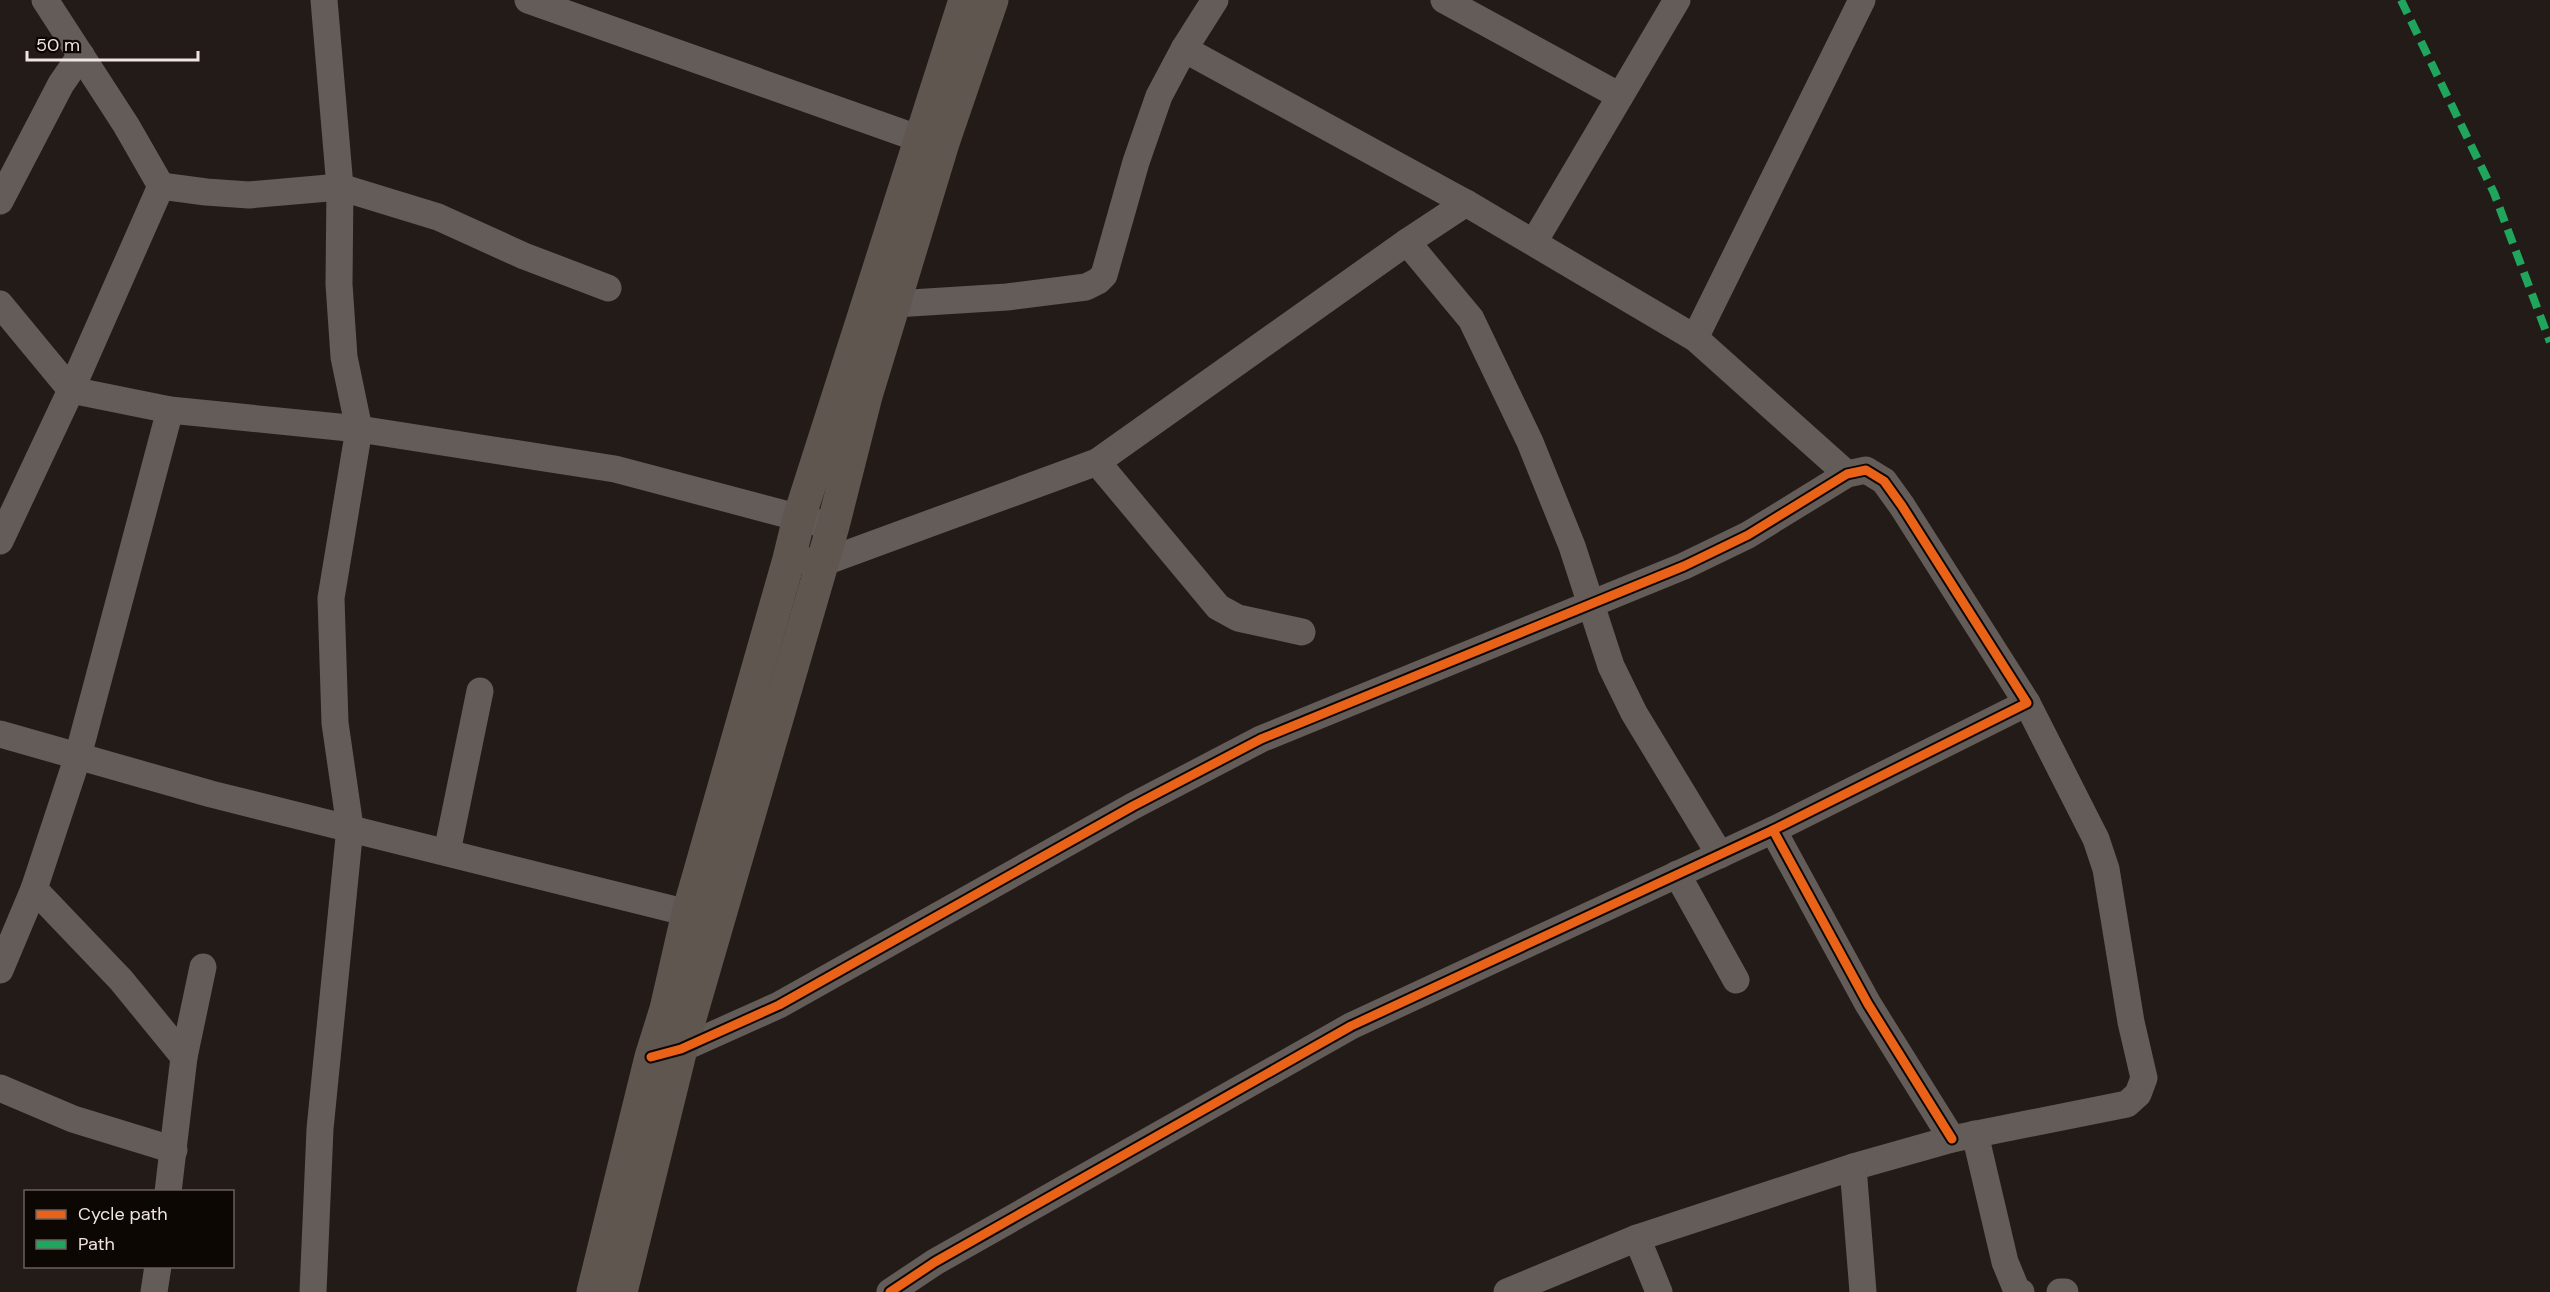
<svg xmlns="http://www.w3.org/2000/svg" width="2550" height="1292" font-family="'DM Sans',sans-serif">
  <style>
    .lines { fill: none; stroke-linecap: round; stroke-linejoin: round }
    .street { stroke: #635c59; stroke-width: 27 }
    .primary { stroke: #5e564f; stroke-width: 33 }
    .quiet { stroke: #20a55d; stroke-width: 8; stroke-dasharray: 15 8; stroke-linecap: butt }
    .cycleway-casing { stroke: #0d0704; stroke-width: 13 }
    .cycleway { stroke: #ea6118; stroke-width: 9 }
  </style>
  <rect width="100%" height="100%" fill="#231b18"/>
  <g class="lines">
    <!-- street -->
    <g class="street">
      <polyline points="528,0 920,139 941,142"/>
      <polyline points="1444,0 1620,96"/>
      <polyline points="1184,49 1215,0"/>
      <polyline points="161,186 206,192 249,195 340,187 438,217 524,256 608,288"/>
      <polyline points="0,201 61,84 81,55"/>
      <polyline points="1407,242 1471,319 1530,442 1572,546 1611,666 1634,713 1720,855"/>
      <polyline points="1534,242 1677,0"/>
      <polyline points="877,299 895,304 1007,297 1086,287 1098,281 1104,275 1136,162 1159,96 1184,49 1466,203"/>
      <polyline points="0,304 71,390 161,186 126,125 45,0"/>
      <polyline points="1695,338 1862,0"/>
      <polyline points="1097,462 1218,607 1238,618 1302,632"/>
      <polyline points="0,541 71,390 170,410 359,429 615,469 819,523"/>
      <polyline points="807,561 822,563 1097,462 1407,242 1466,203 1695,338 1847,474"/>
      <polyline points="0,734 211,794 688,913 708,916"/>
      <polyline points="447,852 480,691"/>
      <polyline points="1677,874 1736,980"/>
      <polyline points="34,889 121,980 184,1057"/>
      <polyline points="0,970 34,889 78,756 170,410"/>
      <polyline points="666,1053 681,1049 779,1005 1133,806 1261,739 1684,566 1748,535 1847,474 1866,470 1884,481 1902,506 2027,703 1773,830"/>
      <polyline points="0,1088 73,1119 174,1150"/>
      <polyline points="1975,1134 2005,1262 2017,1291 2021,1292"/>
      <polyline points="1853,1167 1952,1139 2127,1104 2138,1094 2144,1078 2131,1022 2106,869 2096,839 2027,703"/>
      <polyline points="168,1192 184,1057 203,967"/>
      <polyline points="1637,1238 1659,1292"/>
      <polyline points="154,1292 158,1266"/>
      <polyline points="313,1292 320,1129 350,827 335,723 331,598 359,429 344,357 339,284 340,187 324,0"/>
      <polyline points="890,1292 935,1262 1351,1026 1773,830 1868,1004 1952,1139"/>
      <polyline points="1507,1292 1637,1238 1853,1167 1863,1292"/>
      <polyline points="2060,1292 2065,1292"/>
    </g>
    <!-- primary -->
    <g class="primary">
      <polyline points="593,1292 651,1057 666,1009 688,913 789,559 799,518 965,0"/>
      <polyline points="621,1292 681,1049 833,526 866,396 943,143 992,0"/>
    </g>
    <!-- quiet -->
    <polyline class="quiet" points="2401,0 2494,193 2550,342"/>
    <!-- cycleway casing -->
    <g class="cycleway-casing">
      <g id="cycleway">
        <polyline points="651,1057 681,1049 779,1005 1133,806 1261,739 1684,566 1748,535 1847,474 1866,470 1884,481 1902,506 2027,703 1773,830"/>
        <polyline points="890,1292 935,1262 1351,1026 1773,830 1868,1004 1952,1139"/>
      </g>
    </g>
    <!-- cycleway -->
    <use href="#cycleway" class="cycleway"/>
  </g>
  <!-- legend -->
  <rect x="24" y="1190" width="210" height="78" fill="#0d0704" stroke="#68605c" stroke-width="1.5"/>
  <rect x="36" y="1210" width="30" height="9" fill="#ea6118" stroke="#68605c" stroke-width="1.5"/>
  <text x="78" y="1220" font-size="18" fill="#f0e6e1">Cycle path</text>
  <rect x="36" y="1240" width="30" height="9" fill="#20a55d" stroke="#68605c" stroke-width="1.5"/>
  <text x="78" y="1250" font-size="18" fill="#f0e6e1">Path</text>
  <!-- scale -->
  <path d="M27 51v9h171v-9" fill="none" stroke="#f0e6e1" stroke-width="3"/>
  <text x="36" y="51" font-size="18" fill="#f0e6e1" stroke="#0d0704" stroke-width="4.5" paint-order="stroke">50 m</text>
</svg>
